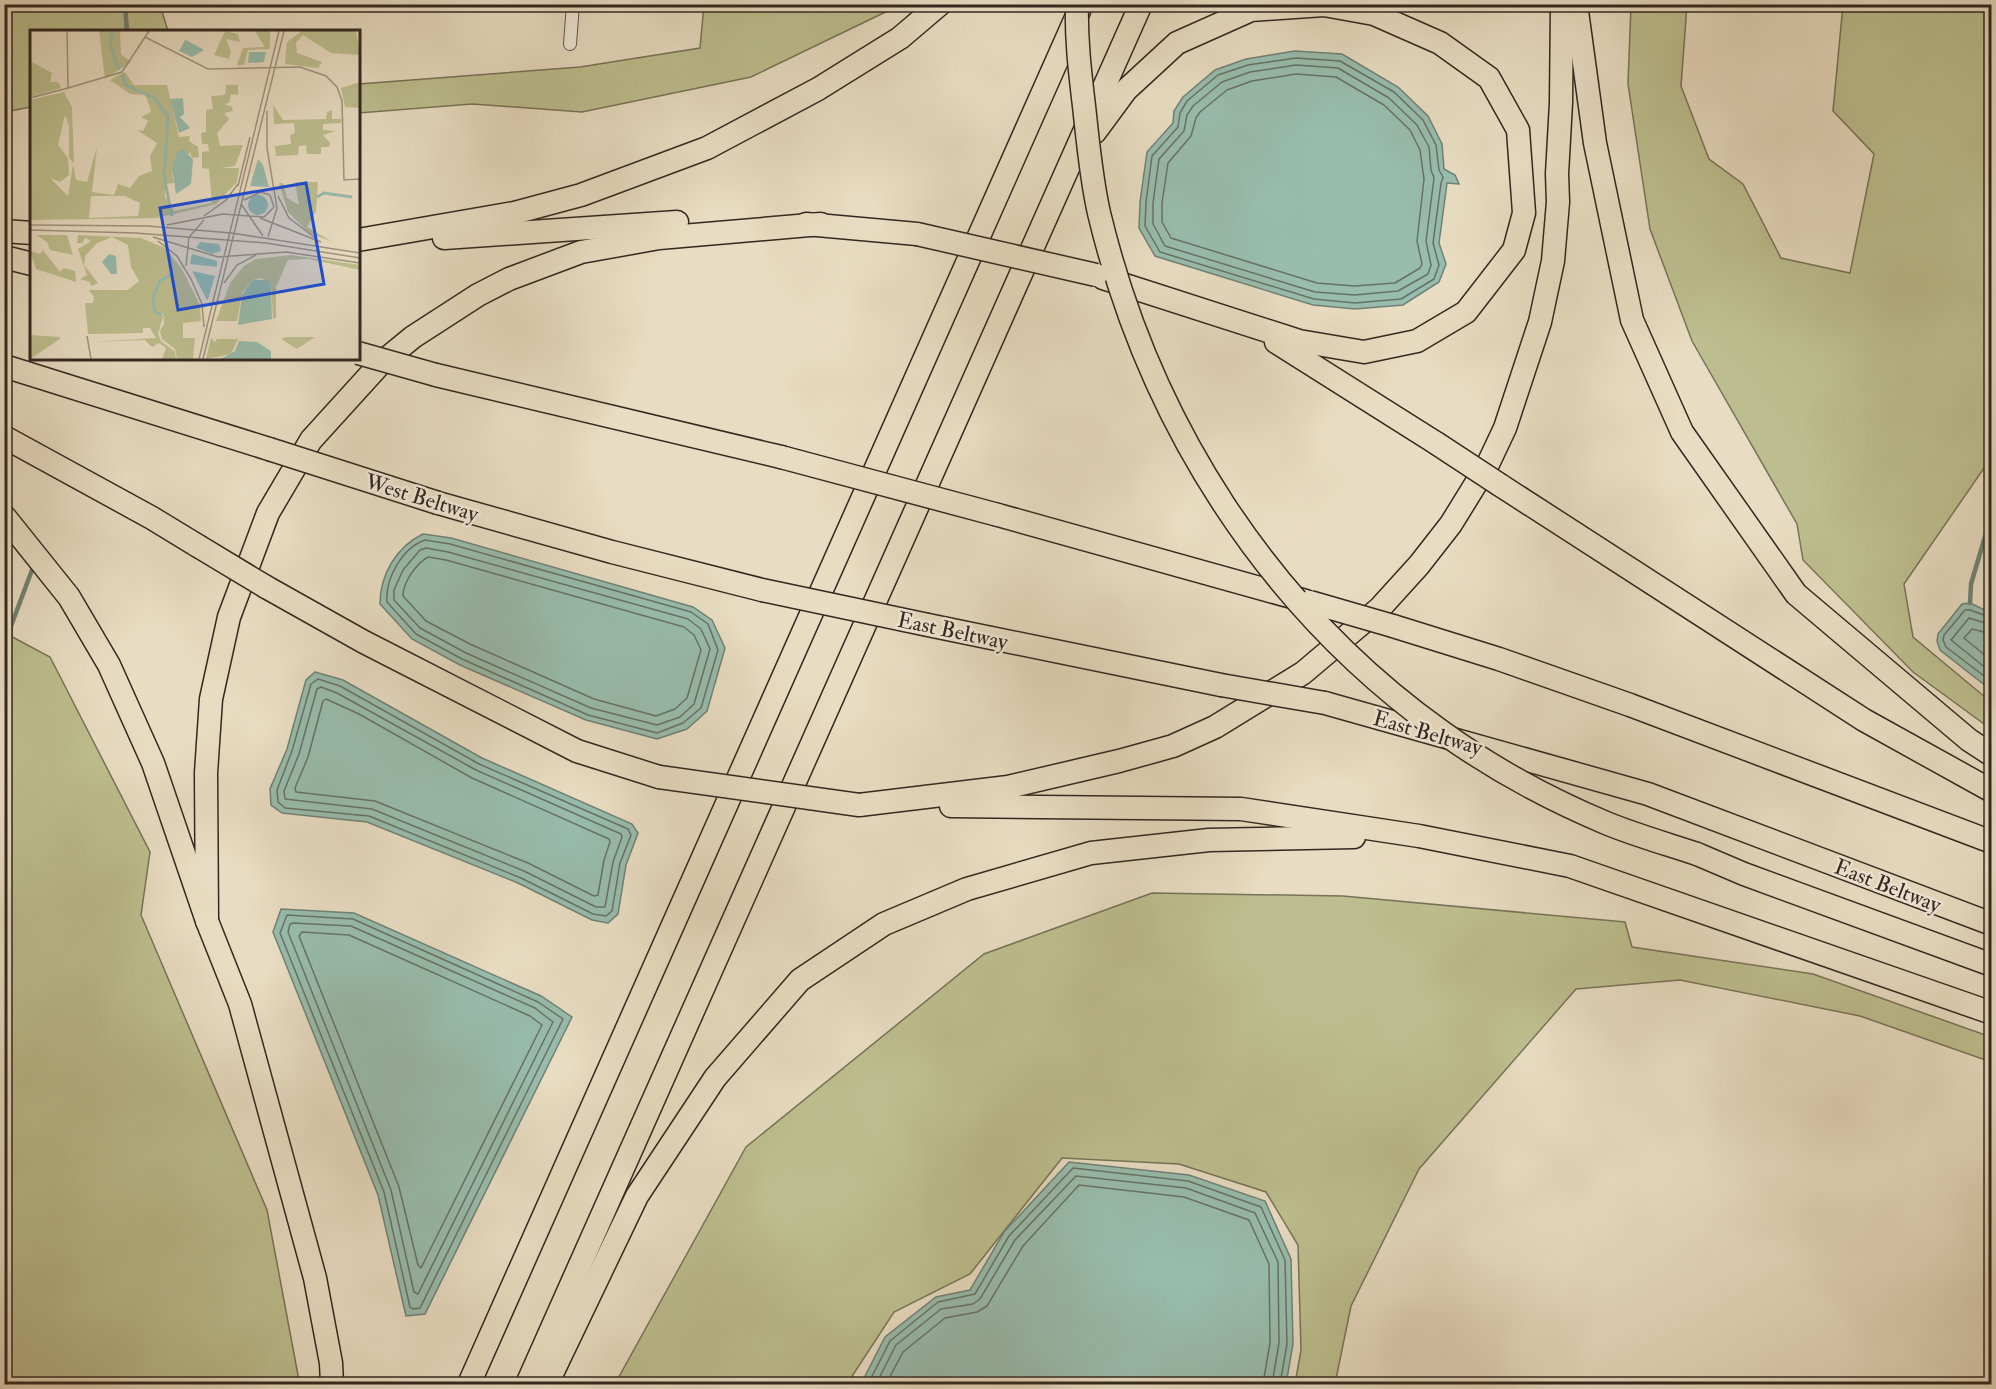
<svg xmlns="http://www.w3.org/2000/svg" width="1996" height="1389" font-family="'IM FELL Double Pica',serif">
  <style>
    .green { fill: #bdbe8f; stroke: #787358; stroke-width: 1.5 }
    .water { fill: #98bcad; stroke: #708175; stroke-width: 1.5 }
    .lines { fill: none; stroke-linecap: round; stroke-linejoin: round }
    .shore { stroke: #667266; stroke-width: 1.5 }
    .stream { stroke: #708175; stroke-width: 4.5 }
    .street-casing { stroke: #605548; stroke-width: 14 }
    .highway-casing { stroke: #332820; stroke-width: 25 }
    .street { stroke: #f0e8d7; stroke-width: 12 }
    .highway { stroke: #e8dcc2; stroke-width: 22 }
    .highway-bridge-casing { stroke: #332820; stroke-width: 25; stroke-linecap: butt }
    .highway-bridge { stroke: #e8dcc2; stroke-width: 22 }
    .labels { text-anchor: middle; stroke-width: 5; stroke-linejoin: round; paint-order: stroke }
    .street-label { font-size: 22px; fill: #332820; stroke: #f0e8d7 }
    .inset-river { fill: none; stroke: #98bcad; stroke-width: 3 }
    .inset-road { fill: none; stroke: #a09481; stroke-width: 1.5 }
    .view { fill: #1d4ed8; fill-opacity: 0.15; stroke: #1d4ed8; stroke-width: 3 }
    .inset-edge { fill: none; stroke: #332820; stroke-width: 3 }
  </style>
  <rect width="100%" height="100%" fill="#e8dcc2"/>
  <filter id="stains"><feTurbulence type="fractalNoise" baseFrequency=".00333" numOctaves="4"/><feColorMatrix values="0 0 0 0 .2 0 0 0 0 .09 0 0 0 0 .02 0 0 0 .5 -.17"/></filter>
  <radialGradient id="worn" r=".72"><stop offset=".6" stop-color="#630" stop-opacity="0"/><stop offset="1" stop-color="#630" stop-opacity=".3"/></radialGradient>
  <!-- green -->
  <g class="green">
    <polygon points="5,4 160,5 168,31 32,32 31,107 5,112"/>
    <polygon points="704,5 900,5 751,77 582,112 472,104 359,113 359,84 580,67 700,48"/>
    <polygon points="1631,5 1687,5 1681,86 1709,159 1743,184 1781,258 1850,273 1874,154 1833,111 1843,5 1991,5 1991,458 1904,584 1913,637 1991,702 1991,729 1913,672 1803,560 1797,524 1692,341 1650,229 1628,84"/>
    <polygon points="5,633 50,657 150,852 141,915 267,1210 298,1375 297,1384 5,1384"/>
    <polygon points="1152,893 1343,896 1625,922 1632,947 1813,974 1991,1037 1991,1062 1860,1016 1680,980 1576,989 1419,1169 1351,1306 1335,1384 1295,1384 1301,1350 1298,1245 1266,1192 1179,1164 1062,1158 970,1274 894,1312 847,1384 615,1384 746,1147 984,954"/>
  </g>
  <!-- water -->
  <g class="water">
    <polygon points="1295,51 1342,54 1398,87 1428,116 1442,144 1444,169 1455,175 1459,184 1447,183 1439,243 1446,264 1439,282 1403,305 1355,309 1313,305 1155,256 1139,228 1140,202 1147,152 1173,123 1174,111 1183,97 1215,70 1246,59"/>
    <path d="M423,534L451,538L693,607L712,620L725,648L707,711L687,729L657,739L586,720L460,665L412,639L380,604C380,575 396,547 423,534Z"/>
    <polygon points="1970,603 1991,613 1991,690 1940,650 1937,641 1938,634 1962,604"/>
    <polygon points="315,672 343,680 482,758 632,824 638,833 626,865 618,914 608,923 592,920 518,883 367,822 282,813 271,805 270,789 287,749 306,680"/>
    <polygon points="281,909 354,913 541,996 572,1017 425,1314 406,1316 378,1195 273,932"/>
    <polygon points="1069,1162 1189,1175 1265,1201 1291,1259 1293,1344 1286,1384 861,1384 885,1337 936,1297 970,1290 1004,1232"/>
  </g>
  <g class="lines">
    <!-- shore -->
    <g class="shore">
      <polygon points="1296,58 1340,61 1394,92 1423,120 1436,145 1439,170 1443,177 1441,183 1433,243 1439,265 1434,279 1401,299 1355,303 1314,299 1160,252 1145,226 1146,202 1152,156 1178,127 1180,113 1187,101 1218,75 1248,65"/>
      <polygon points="1296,65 1338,68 1389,98 1417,125 1429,147 1431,170 1434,178 1426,241 1431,265 1428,274 1398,291 1355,295 1315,292 1165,246 1153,224 1153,203 1159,159 1184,131 1187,115 1193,106 1222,82 1250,72"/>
      <polygon points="1296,74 1336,77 1384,105 1410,130 1420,150 1424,179 1417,241 1422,264 1420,268 1395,283 1354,286 1317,283 1171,238 1162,222 1162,203 1168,163 1191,136 1196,118 1200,112 1227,90 1252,81"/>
      <path d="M425,540L450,544L691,612L708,624L718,650L701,708L683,723L657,733L588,715L462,659L416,634L387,602C385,579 402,548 425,540Z"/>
      <polygon points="426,548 448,552 688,619 701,629 710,649 694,704 680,717 657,725 591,708 466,653 420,628 394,600 394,590 403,570 420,550"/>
      <path d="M428,557L446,560L684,627L694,635L701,650L687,698L675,709L656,716L594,699L470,644L426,621L403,596C403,582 416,564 428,557Z"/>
      <polyline points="1992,618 1970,610 1965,610 1944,635 1943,640 1946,647 1992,682"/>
      <polyline points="1992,625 1969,618 1951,640 1992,673"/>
      <polyline points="1992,634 1972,629 1964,638 1992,661"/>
      <polygon points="318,679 340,686 479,764 628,829 631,835 620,863 612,911 606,916 593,914 521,878 369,816 285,808 278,802 277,790 292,751 311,684"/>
      <polygon points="321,687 337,693 476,770 621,834 622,837 613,862 605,907 596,907 524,871 372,809 285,799 284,791 299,754 317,689"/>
      <polygon points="326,699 359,714 472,778 609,839 610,842 604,860 598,895 594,896 528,863 375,801 296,792 295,788 308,757 323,701"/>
      <polygon points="287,915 353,919 538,1002 563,1019 420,1308 413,1309 410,1307 384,1192 280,933"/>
      <polygon points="293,923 351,926 535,1008 553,1022 418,1294 414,1292 391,1190 288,932 290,924"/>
      <polygon points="302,932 349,935 530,1016 542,1025 421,1268 418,1265 399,1187 299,936"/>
      <polyline points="868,1384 890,1341 938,1302 975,1294 1009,1236 1073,1168 1188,1181 1261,1207 1285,1260 1287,1344 1280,1384"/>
      <polyline points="876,1384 896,1345 941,1309 973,1304 980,1299 1015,1240 1076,1176 1186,1188 1255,1213 1278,1262 1279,1343 1272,1384"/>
      <polyline points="886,1384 903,1352 945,1318 977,1312 987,1306 1023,1246 1079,1185 1184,1197 1249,1220 1269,1264 1270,1343 1263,1384"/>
    </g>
    <!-- stream -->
    <g class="stream">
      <polyline points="125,4 127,32"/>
      <polyline points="1970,603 1971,584 1992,513"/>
      <polyline points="4,750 11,626 32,570"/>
      <polyline points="4,795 9,892 4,893"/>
    </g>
    <!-- street casing -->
    <g class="street-casing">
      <polyline id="street" points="570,44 573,4"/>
    </g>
    <!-- highway casing -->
    <g class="highway-casing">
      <g id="highway">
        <polyline points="1576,4 1595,143 1632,320 1682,432 1796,594 1969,740 1992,755"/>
        <polyline points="1095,132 1126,90 1177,43 1251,10 1324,5 1374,14 1440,43 1489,78 1518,130 1524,213 1514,250 1466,312 1417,341 1364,352 1299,341 1103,278"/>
        <polyline points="806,224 917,234"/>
        <polyline points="4,231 32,233"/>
        <polyline points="444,238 677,222"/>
        <polyline points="358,240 514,213 581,195 707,148 818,89 900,38 940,4"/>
        <polyline points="4,257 32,264"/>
        <polyline points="1276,342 1436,443"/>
        <polyline points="4,366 269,449"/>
        <polyline points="436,375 781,457"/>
        <polyline points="4,437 152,518 198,546"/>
        <polyline points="1500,485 1864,720 1992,791"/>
        <polyline points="438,503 612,552 762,590"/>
        <polyline points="998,515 1306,601"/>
        <polyline points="4,516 69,597 109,665 153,763 207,921 240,1004 315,1278 331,1363 332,1384"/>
        <polyline points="266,587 364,642 577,751 659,777"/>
        <polyline points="928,625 1221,685"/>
        <polyline points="1393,626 1499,659 1630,705 1992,842"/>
        <polyline points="1325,703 1648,794 1992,924"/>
        <polyline points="859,805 1008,787 1119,761 1173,746 1215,727 1303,673 1380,608 1419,565 1451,524 1488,464 1505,428 1540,322 1553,261 1558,202 1557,174 1561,103 1562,4"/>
        <polyline points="951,806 1241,809 1419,836 1570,866 1992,1013"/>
        <polyline points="1697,854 1744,874 1992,965"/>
        <polyline points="207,921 206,773 211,699 229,617 268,513 311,440 380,364 413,337 478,295 509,279 581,252 659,238 821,224"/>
        <polyline points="469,1384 1079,11"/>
        <polyline points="527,1384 1141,4"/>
        <polyline points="547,1384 637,1196 715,1078 800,980 884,924 967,889 1091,853 1209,840 1354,837"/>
      </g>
    </g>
    <!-- street -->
    <use href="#street" class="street"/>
    <!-- highway -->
    <use href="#highway" class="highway"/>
    <!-- highway-bridge casing -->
    <g class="highway-bridge-casing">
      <g id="highway-bridge">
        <path d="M1077,4C1076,39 1080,72 1084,106C1088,142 1091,178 1099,213C1149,422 1267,607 1442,732C1492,768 1549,799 1606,823C1635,835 1667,844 1697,854"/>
        <polyline points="917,234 1096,275"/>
        <polyline points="358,353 436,375"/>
        <polyline points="1436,443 1500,485"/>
        <polyline points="269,449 438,503"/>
        <polyline points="781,457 998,515"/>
        <polyline points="198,546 266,587"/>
        <polyline points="762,590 928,625"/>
        <polyline points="1310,602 1393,626"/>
        <polyline points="1221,685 1325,703"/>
        <polyline points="659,777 859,805"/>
      </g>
    </g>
    <!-- highway-bridge -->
    <use href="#highway-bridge" class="highway-bridge"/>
  </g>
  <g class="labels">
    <!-- street labels -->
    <g class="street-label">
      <text transform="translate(422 497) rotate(17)" y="8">West Beltway</text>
      <text transform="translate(953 630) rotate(12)" y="8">East Beltway</text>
      <text transform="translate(1428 732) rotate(16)" y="8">East Beltway</text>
      <text transform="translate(1888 885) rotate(21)" y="8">East Beltway</text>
    </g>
  </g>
  <!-- overview -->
  <g transform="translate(30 30)">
    <rect width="330" height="330" fill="#e8dcc2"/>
    <path d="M69,1H90L91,24L101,32L75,49ZM195,1L208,4L210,12L196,9L201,22L199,29L184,25ZM225,1H240V19L218,20L214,35H207L213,18L235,17ZM272,1H326L330,25L301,23L273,5L266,13L267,23L292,32L288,38L255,34L257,12ZM0,31L22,43L20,52H28L31,58L0,67ZM95,42L104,55H137L149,107L160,106L159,111L168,117L169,127L162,128L160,122L142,143L144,153L135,154V167L144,181L182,173L179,139L172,138V122L179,121L178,114H172L171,103L176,102V80L183,79L181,66L195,65L196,55H208V65L201,64L199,73L194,74L202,77L203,81L194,83L199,89L187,103L190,116L213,115L205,136L191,138H209L207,152L186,174L127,188L0,190V70L34,62L42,77L44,134L39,127V96L35,85L28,115L38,128L39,145L30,152L20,148L38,166L43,135L46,150L57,152L67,117L62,162L84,165L88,154L100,158L109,146L122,141L120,126L127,113L107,100L113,101L118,91L111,87L121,82L120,77L115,65L100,64L80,50ZM61,166H95L110,173L108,186L59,188ZM330,52V78L315,77L311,58ZM243,75L253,90L296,89L297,82L302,80V89H311V93L293,94V100L306,101L293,105L300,113L299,117H291V124H277L276,115L269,116L268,125L246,126L245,116L261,114L260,105L265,103L264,93L244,94ZM265,152H288L286,181L277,197L303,212L279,203L258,182L249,153H253L257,168L269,175ZM6,205H37L43,225L20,220L17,212ZM48,205L111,208L135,218L152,239L170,275L171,291L153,293V308H165L163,329H147L145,319L132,309L130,301L134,294L133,284L128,283L133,287L128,304L131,311L145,322L146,329H132L136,318L129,313L122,317L115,310L60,312L126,308L120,298H113V303L58,304L55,273H63L64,267L59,260H98L109,251L101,237L98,215L82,207L67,213L55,226L54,235L68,253L61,256L60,252L50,249L57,245L48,219L61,211L55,208L53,213H47ZM13,220L30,242L34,238L45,241L46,252L6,239L0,221L10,224ZM261,225L330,235V240L279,229L258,230L246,257V288L243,289L241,253L231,248L223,250L212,263L207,291H186L200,253L214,236L226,229ZM0,305L30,307V309L0,329ZM256,307H285L267,319L251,309ZM181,308L185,312L187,309H208L201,324L176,329Z" fill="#bdbe8f" fill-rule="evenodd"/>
    <path d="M155,10H156L174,20L162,27L149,21ZM219,22H236L234,32L218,33ZM153,68L154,84L150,87L160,98L149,103L140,69ZM154,119L163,130L161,154L146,164L142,138L147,122ZM228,129L233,135L239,157L220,156ZM218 175a10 10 0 1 1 20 0a10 10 0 1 1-20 0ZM170,212L189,214L191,221L182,224L166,218ZM79,224L86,226L87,244H81L72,232ZM162,224L187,231V237L160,234ZM162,241L185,246L178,269L177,270ZM223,250H238L241,254L242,289L208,295L212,265ZM209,311L227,312L241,321V329H191L205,321Z" fill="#98bcad"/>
    <path class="inset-river" d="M82,1L80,15L89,40M92,44L96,55L124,68L138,86L134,147L142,186M287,167L294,163L322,167M123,268L130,251L142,244L139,224M123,268L125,282L132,285"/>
    <path class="inset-road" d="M115,7L178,39L270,37L296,46L307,57L312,71L314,150L330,149M38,58L92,42L119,1M0,68L38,58L37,1M237,81V118L247,178L238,207M208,156L220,107M248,166L259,188L284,207M211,174L233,206M174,186L196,170L208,154M230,188L291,212M0,195L118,196L201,203L330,223M137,195L193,184L234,187L244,177L240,165L231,162L214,170M0,200L105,203L236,213L330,228M123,207L188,227L256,222L330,233M128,211L147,226L161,249L172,274L174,297M156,236L159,207L174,190M194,253L207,235L226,225M57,306L61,329M169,329L249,1M173,329L254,1"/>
    <path class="view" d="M276,153L294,254L148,280L130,178Z"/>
    <rect width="330" height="330" class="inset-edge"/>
  </g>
  <!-- margin -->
  <rect width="1996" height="1389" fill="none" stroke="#e8dcc2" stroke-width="24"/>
  <rect x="6" y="6" width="1984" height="1377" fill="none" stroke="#332820" stroke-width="3"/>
  <rect x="12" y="12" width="1972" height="1365" fill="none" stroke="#332820" stroke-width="1.5"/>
  <rect width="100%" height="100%" filter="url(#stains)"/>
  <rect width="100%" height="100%" fill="url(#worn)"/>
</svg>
